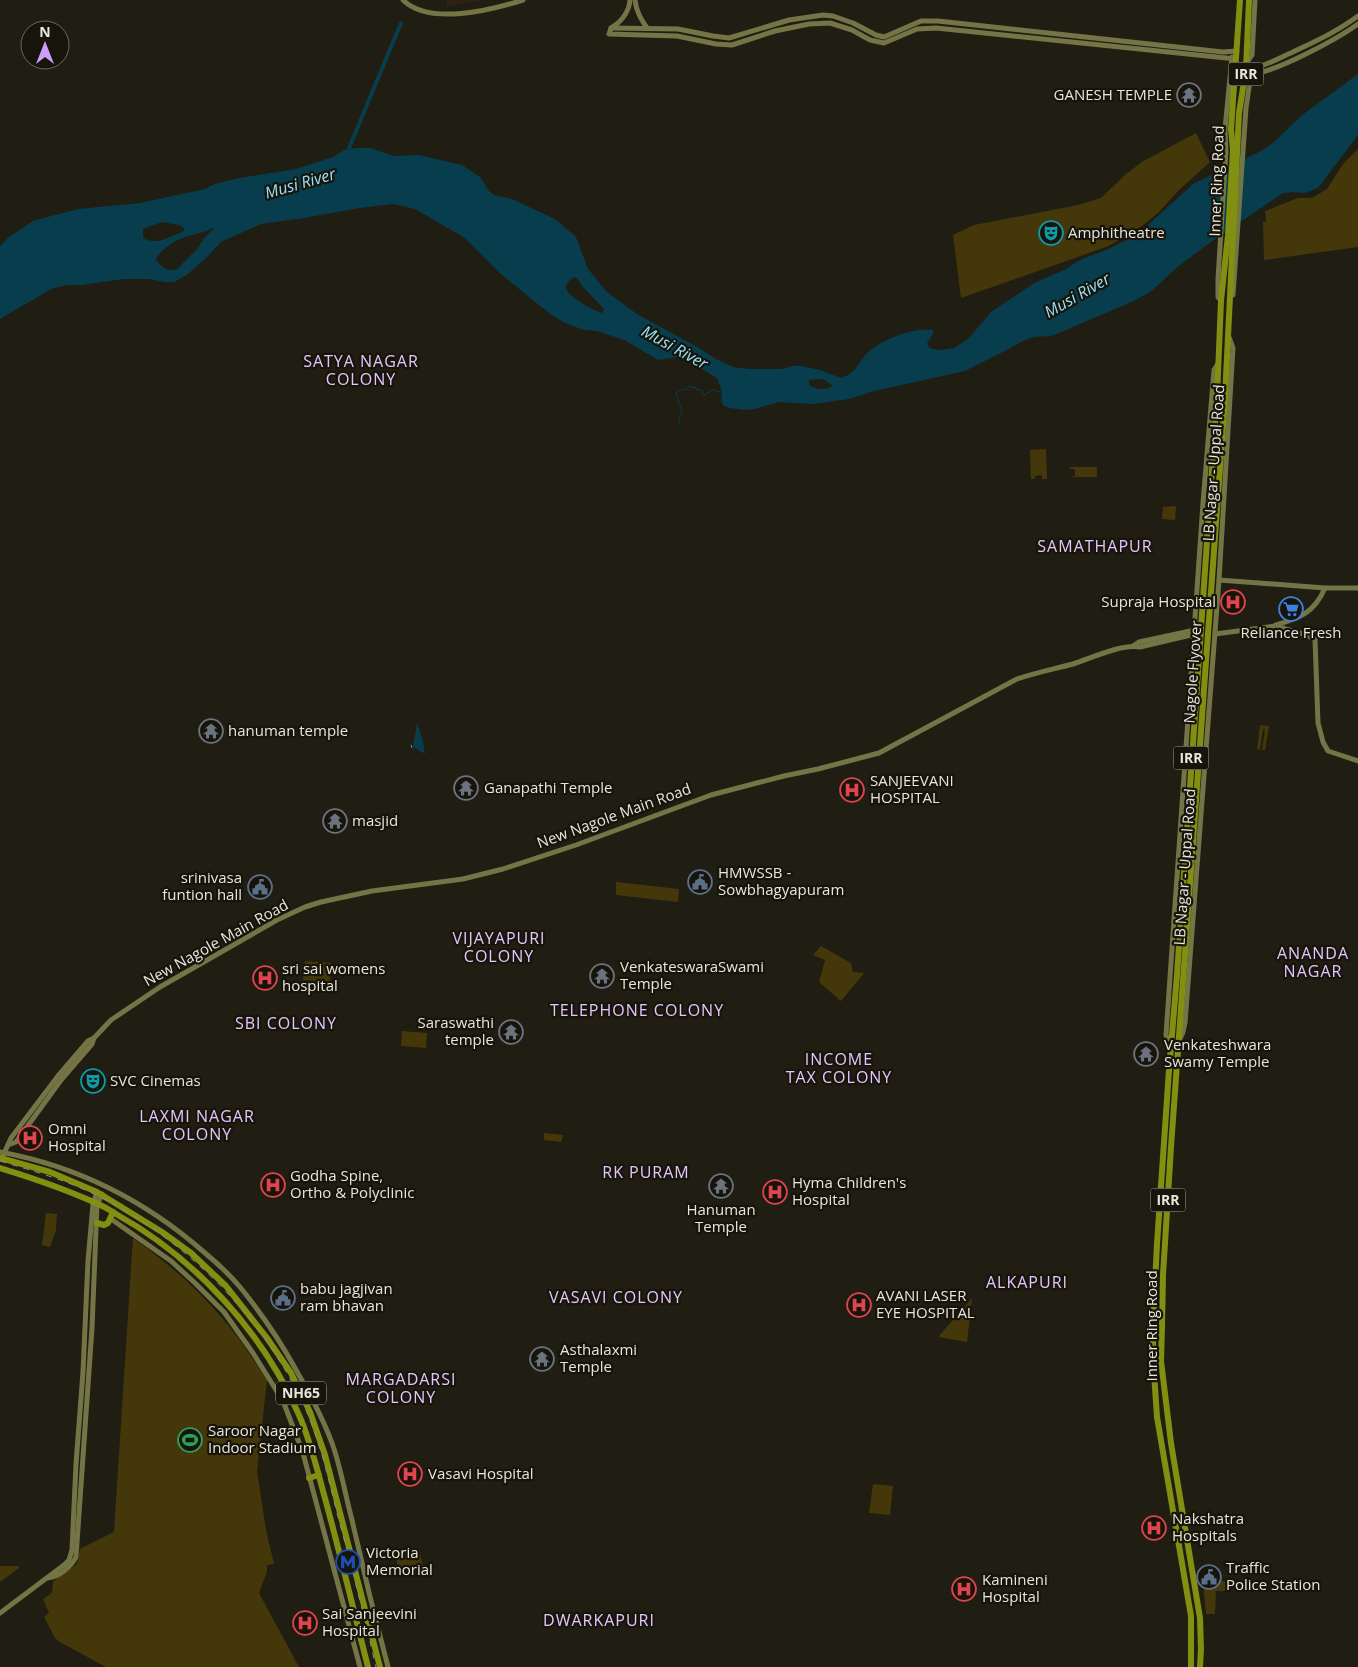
<svg xmlns="http://www.w3.org/2000/svg" width="1358" height="1667" font-family="'Open Sans',sans-serif">
  <style>
    .industrial { fill: #302116 }
    .green { fill: #44380b }
    .water { fill: #073d4c; fill-rule: evenodd }
    .lines { fill: none; stroke-linecap: round; stroke-linejoin: round }
    .stream { stroke: #073d4c; stroke-width: 1 }
    .canal { stroke: #073d4c; stroke-width: 4 }
    .secondary { stroke: #737546; stroke-width: 5 }
    .highway { stroke: #819011; stroke-width: 6 }
    .rail { stroke: #908d85; stroke-width: 1; stroke-dasharray: 6 6; stroke-linecap: butt }
    .labels { text-anchor: middle; stroke-width: 4.5; stroke-linejoin: round; paint-order: stroke }
    .shield { fill: #17140a; stroke: #a9a69e; stroke-width: 1 }
    .shield-label { font-size: 14px; font-weight: bold; fill: #e7e5de }
    .poi-label { font-size: 15px; fill: #e7e5de; stroke: #17140a; text-anchor: start }
    .street-label { font-size: 15px; fill: #e7e5de; stroke: #17140a }
    .water-label { font-size: 16px; font-style: italic; fill: #97e1fb; stroke: #17140a }
    .neighbourhood-label { font-size: 16px; letter-spacing: 1px; fill: #e2c7fe; stroke: #17140a }
  </style>
  <rect width="100%" height="100%" fill="#201d13"/>
  <!-- industrial -->
  <polygon class="industrial" points="447,0 481,0 447,7"/>
  <!-- green -->
  <g class="green">
    <polygon points="1196,133 1210,162 1178,191 1158,213 1133,233 1106,247 961,298 953,235 974,225 1078,205 1101,198 1126,174 1142,162"/>
    <polygon points="1358,149 1358,247 1264,260 1263,222 1266,222 1265,211 1298,198 1312,198 1327,189 1343,164"/>
    <polygon points="1046,449 1047,479 1042,479 1042,475 1035,476 1035,479 1031,479 1030,450"/>
    <polygon points="1070,467 1097,467 1097,477 1070,477 1075,476 1075,469 1070,469"/>
    <polygon points="1176,506 1175,520 1162,519 1163,507"/>
    <polygon points="1260,725 1269,726 1265,750 1262,750 1265,729 1263,729 1260,750 1257,749"/>
    <polygon points="616,882 679,889 678,902 616,895"/>
    <polygon points="821,946 851,963 853,972 864,973 841,1001 819,982 825,960 813,955"/>
    <polygon points="305,961 331,963 330,983 303,980"/>
    <polygon points="402,1031 427,1033 426,1048 401,1046"/>
    <polygon points="544,1133 563,1135 561,1142 544,1140"/>
    <polygon points="46,1213 57,1214 56,1230 50,1247 42,1245"/>
    <path d="M133,1238C165,1261 196,1287 222,1318C239,1337 253,1359 267,1380L257,1471L266,1530L274,1564L267,1565V1571L259,1593L299,1667H106L58,1641L54,1636L44,1617L49,1613L43,1599L52,1593L53,1581L77,1564L80,1549L114,1532Z"/>
    <polygon points="972,1298 967,1342 938,1337"/>
    <polygon points="873,1484 893,1486 890,1515 869,1513"/>
    <polygon points="419,1549 424,1570 400,1576 395,1554"/>
    <polygon points="0,1566 19,1566 19,1568 0,1582"/>
    <polygon points="1225,1581 1225,1591 1216,1591 1215,1614 1206,1614 1203,1582"/>
  </g>
  <!-- water -->
  <g class="water">
    <path d="M1358,74V135L1318,188L1305,193L1292,192L1283,193L1215,239L1176,268L1153,290L1136,300L1059,333L1051,336L1034,337L1023,341L1005,351L965,371L874,391L849,399L813,404L780,402L754,409L746,410L729,408L723,405L721,400L722,392L717,378L690,362L677,357L658,360L624,340L597,331L584,330L565,323L550,314L501,274L465,238L415,209L393,204L360,208L304,218L261,224L221,242L206,258L188,274L174,282H165L148,279H123L83,285H67L51,289L0,319V246L9,237L33,221L47,217L78,209L140,203L205,189L215,184L239,178L296,169L333,157L344,150L356,148H370L394,156L419,155L462,165L480,177L489,191L494,195L512,199L555,219L576,237L588,269L607,292L637,314L699,348L716,359L733,367L750,369H782L792,366H801L820,370L841,378C855,373 855,368 863,358C876,341 912,327 933,330V334L927,343L930,348L939,350L954,348L968,339L991,312L1034,283L1064,270L1082,259L1106,250L1138,234L1193,184L1263,150L1274,142L1302,115ZM162,222L179,225L184,228V231C172,236 156,246 143,238V229ZM213,228L214,229L205,237L197,249L177,269L171,270L166,269L158,263L156,259C159,251 177,239 185,237C194,234 204,233 213,228ZM574,277L577,278L582,286L604,309L603,312L601,313C594,310 564,295 566,286C567,282 571,279 574,277ZM823,379L833,386C825,390 817,390 809,385V380Z"/>
    <polygon points="417,723 423,741 425,754 413,747"/>
  </g>
  <g class="lines">
    <!-- stream -->
    <polyline class="stream" points="679,424 679,419 682,412 676,393 683,389 686,390 689,386 692,388 696,387 696,390 701,390 704,395 713,390 722,392"/>
    <!-- canal -->
    <polyline class="canal" points="349,148 401,23"/>
    <!-- secondary -->
    <g class="secondary">
      <path d="M403,0C429,26 492,10 523,0"/>
      <path d="M630,0C629,12 621,22 611,28L609,34L677,36L716,44L732,45L775,31L809,24L830,23L852,30L870,40L884,43L917,29L936,28L1236,59"/>
      <path d="M635,0C636,11 641,19 647,28"/>
      <polyline points="611,28 678,29 713,36 729,38 789,20 823,15 833,16 853,23 876,35 884,37 921,21 938,21 1223,52 1237,51"/>
      <polyline points="1247,62 1252,55 1255,0"/>
      <path d="M1249,69C1264,67 1279,58 1293,52C1316,41 1338,31 1358,16"/>
      <path d="M1248,75C1274,73 1336,40 1358,24"/>
      <polyline points="1233,295 1246,108 1251,74 1250,69"/>
      <polyline points="1221,301 1218,297 1218,279 1226,151 1225,129 1232,57"/>
      <polyline points="1219,580 1325,588 1358,588"/>
      <path d="M1276,625C1300,618 1314,613 1325,588"/>
      <polyline points="1215,634 1275,626 1300,633 1315,639 1318,723 1323,742 1328,751 1358,761"/>
      <polyline points="1133,646 1139,642 1195,630"/>
      <polyline points="1180,1039 1183,1032 1185,1023 1219,580 1233,348 1229,337"/>
      <polyline points="1170,1045 1166,1035 1203,503 1214,370 1218,364"/>
      <polyline points="8,1145 16,1142 61,1080 92,1044 94,1038"/>
      <path d="M0,1152C76,1166 146,1201 205,1253C217,1263 229,1274 240,1287C261,1313 279,1339 295,1368C309,1393 322,1416 332,1443C341,1468 345,1494 352,1520C363,1569 375,1618 388,1667"/>
      <path d="M2,1158L11,1138L58,1076L88,1041L94,1038L111,1020L160,987L277,920L305,907L321,902L372,891L463,879L503,869L576,845L711,795L784,776L818,769L879,753L1017,679C1035,673 1054,669 1073,664C1092,658 1120,644 1140,647L1195,634"/>
      <polyline points="111,1219 171,1261 195,1283 224,1312 253,1353 283,1401 303,1453 360,1667"/>
      <path d="M48,1578C59,1577 71,1567 76,1557L92,1328L97,1205L102,1194"/>
      <polyline points="0,1613 64,1565 69,1560 72,1550 76,1464 83,1372 88,1261 93,1204 97,1192"/>
    </g>
    <!-- highway -->
    <g class="highway">
      <polyline points="0,1158 50,1172 97,1192 162,1232 191,1253 226,1286 267,1338 291,1373 310,1412 325,1455 380,1667"/>
      <path d="M0,1168C33,1178 65,1189 96,1203C103,1206 110,1210 116,1214C195,1258 263,1332 299,1415C311,1442 318,1473 326,1502C341,1557 354,1612 368,1667"/>
      <polyline points="97,1223 104,1225 108,1223 113,1212"/>
      <polyline points="309,1478 319,1475"/>
      <polyline points="1191,1667 1191,1616 1157,1417 1153,1358 1153,1325 1157,1244 1169,1070 1177,975 1217,397 1221,301 1228,235 1233,150 1231,129 1240,0"/>
      <polyline points="1200,1667 1201,1649 1200,1618 1171,1443 1161,1361 1162,1326 1163,1275 1171,1147 1225,398 1239,113 1246,69 1249,0"/>
    </g>
    <!-- rail -->
    <g class="rail">
      <polyline points="411,745 412,748"/>
      <path d="M0,1161C33,1171 66,1180 96,1195C186,1240 263,1316 305,1408C320,1441 328,1477 337,1513C351,1564 364,1615 376,1667"/>
    </g>
  </g>
  <!-- icons -->
  <defs>
    <g id="temple-ring" transform="scale(1.25)"><circle r="9.5" fill="#17140a" stroke="#6b7280" stroke-width="1.5"/><path d="M0-6L5-2H3V0L6.5 2.5H4V6H1.5V3h-3V6H-4V2.5H-6.5L-3 0V-2H-5Z" fill="#6b7280"/></g>
    <g id="theatre-ring" transform="scale(1.25)"><circle r="9.5" fill="#17140a" stroke="#0f9aa8" stroke-width="1.5"/><path d="M-5-5.5Q0-4 5-5.5V0Q5 5 0 6Q-5 5-5 0ZM-3.3-2.5H-1v1.5H-3.3ZM1-2.5H3.3v1.5H1ZM-2.8 1Q0 5.5 2.8 1Z" fill="#0f9aa8"/></g>
    <g id="hospital-ring" transform="scale(1.25)"><circle r="9.5" fill="#17140a" stroke="#e0444e" stroke-width="1.5"/><path d="M-5-5h3v3.5h4V-5h3V5h-3V1.5h-4V5h-3Z" fill="#e0444e"/></g>
    <g id="supermarket-ring" transform="scale(1.25)"><circle r="9.5" fill="#17140a" stroke="#3f7fe0" stroke-width="1.5"/><path d="M-6-5.5h2.5l.6 2H6L4.5 2H-2.5L-4.4-4H-6ZM-1.5 3.2a1.3 1.3 0 1 0 .1 0ZM3 3.2a1.3 1.3 0 1 0 .1 0Z" fill="#3f7fe0"/></g>
    <g id="civic-ring" transform="scale(1.25)"><circle r="9.5" fill="#17140a" stroke="#5c6f8a" stroke-width="1.5"/><path d="M-.6-6.5H3V-4.5H.6V-3L4-1V1h2V6H-6V1h2V-1L-.6-3ZM-1.2 2.5V6h2.4V2.5Z" fill="#5c6f8a"/></g>
    <g id="stadium-ring" transform="scale(1.25)"><circle r="9.5" fill="#17140a" stroke="#2e9e5b" stroke-width="1.5"/><path d="M0-5a6.5 5 0 1 0 0 10a6.5 5 0 1 0 0-10ZM-3.5-1.8h7v3.6h-7Z" fill="#2e9e5b"/></g>
    <g id="metro-ring" transform="scale(1.25)"><circle r="9.5" fill="#17140a" stroke="#1a4fb4" stroke-width="1.5"/><path d="M-5.5 5V-5H-3L0 0L3-5H5.5V5H3V-.5L0 4L-3-.5V5Z" fill="#1a4fb4"/></g>
  </defs>
  <g fill-rule="evenodd">
    <use href="#temple-ring" x="1189" y="95"/>
    <use href="#theatre-ring" x="1051" y="233"/>
    <use href="#hospital-ring" x="1233" y="602"/>
    <use href="#supermarket-ring" x="1291" y="609"/>
    <use href="#temple-ring" x="211" y="731"/>
    <use href="#temple-ring" x="466" y="788"/>
    <use href="#hospital-ring" x="852" y="790"/>
    <use href="#temple-ring" x="335" y="821"/>
    <use href="#civic-ring" x="700" y="882"/>
    <use href="#civic-ring" x="260" y="887"/>
    <use href="#temple-ring" x="602" y="976"/>
    <use href="#hospital-ring" x="265" y="978"/>
    <use href="#temple-ring" x="511" y="1032"/>
    <use href="#temple-ring" x="1146" y="1054"/>
    <use href="#theatre-ring" x="93" y="1081"/>
    <use href="#hospital-ring" x="30" y="1138"/>
    <use href="#hospital-ring" x="273" y="1185"/>
    <use href="#temple-ring" x="721" y="1186"/>
    <use href="#hospital-ring" x="775" y="1192"/>
    <use href="#civic-ring" x="283" y="1298"/>
    <use href="#hospital-ring" x="859" y="1305"/>
    <use href="#temple-ring" x="542" y="1359"/>
    <use href="#stadium-ring" x="190" y="1440"/>
    <use href="#hospital-ring" x="410" y="1474"/>
    <use href="#hospital-ring" x="1154" y="1528"/>
    <use href="#metro-ring" x="348" y="1562"/>
    <use href="#civic-ring" x="1209" y="1577"/>
    <use href="#hospital-ring" x="964" y="1589"/>
    <use href="#hospital-ring" x="305" y="1623"/>
  </g>
  <g class="labels">
    <!-- shield labels -->
    <g class="shield">
      <rect x="1228.5" y="62.5" width="35" height="23" rx="4"/>
      <rect x="1173.5" y="746.5" width="35" height="23" rx="4"/>
      <rect x="1150.5" y="1188.5" width="35" height="23" rx="4"/>
      <rect x="276" y="1381.5" width="50" height="23" rx="4"/>
    </g>
    <g class="shield-label">
      <text x="1246" y="79">IRR</text>
      <text x="1191" y="763">IRR</text>
      <text x="1168" y="1205">IRR</text>
      <text x="301" y="1398">NH65</text>
    </g>
    <!-- poi labels -->
    <g class="poi-label">
      <text x="1172" y="100" text-anchor="end">GANESH TEMPLE</text>
      <text x="1068" y="238">Amphitheatre</text>
      <text x="1216" y="607" text-anchor="end">Supraja Hospital</text>
      <text x="1291" y="638" text-anchor="middle">Reliance Fresh</text>
      <text x="228" y="736">hanuman temple</text>
      <text x="870" y="786">SANJEEVANI<tspan x="870" dy="17">HOSPITAL</tspan></text>
      <text x="484" y="793">Ganapathi Temple</text>
      <text x="352" y="826">masjid</text>
      <text x="718" y="878">HMWSSB -<tspan x="718" dy="17">Sowbhagyapuram</tspan></text>
      <text x="242" y="883" text-anchor="end">srinivasa<tspan x="242" dy="17">funtion hall</tspan></text>
      <text x="620" y="972">VenkateswaraSwami<tspan x="620" dy="17">Temple</tspan></text>
      <text x="282" y="974">sri sai womens<tspan x="282" dy="17">hospital</tspan></text>
      <text x="494" y="1028" text-anchor="end">Saraswathi<tspan x="494" dy="17">temple</tspan></text>
      <text x="1164" y="1050">Venkateshwara<tspan x="1164" dy="17">Swamy Temple</tspan></text>
      <text x="110" y="1086">SVC Cinemas</text>
      <text x="48" y="1134">Omni<tspan x="48" dy="17">Hospital</tspan></text>
      <text x="290" y="1181">Godha Spine,<tspan x="290" dy="17">Ortho &amp; Polyclinic</tspan></text>
      <text x="792" y="1188">Hyma Children's<tspan x="792" dy="17">Hospital</tspan></text>
      <text x="721" y="1215" text-anchor="middle">Hanuman<tspan x="721" dy="17">Temple</tspan></text>
      <text x="300" y="1294">babu jagjivan<tspan x="300" dy="17">ram bhavan</tspan></text>
      <text x="876" y="1301">AVANI LASER<tspan x="876" dy="17">EYE HOSPITAL</tspan></text>
      <text x="560" y="1355">Asthalaxmi<tspan x="560" dy="17">Temple</tspan></text>
      <text x="208" y="1436">Saroor Nagar<tspan x="208" dy="17">Indoor Stadium</tspan></text>
      <text x="428" y="1479">Vasavi Hospital</text>
      <text x="1172" y="1524">Nakshatra<tspan x="1172" dy="17">Hospitals</tspan></text>
      <text x="366" y="1558">Victoria<tspan x="366" dy="17">Memorial</tspan></text>
      <text x="1226" y="1573">Traffic<tspan x="1226" dy="17">Police Station</tspan></text>
      <text x="982" y="1585">Kamineni<tspan x="982" dy="17">Hospital</tspan></text>
      <text x="322" y="1619">Sai Sanjeevini<tspan x="322" dy="17">Hospital</tspan></text>
    </g>
    <!-- street labels -->
    <g class="street-label">
      <text transform="translate(1217 181) rotate(-88)" y="5">Inner Ring Road</text>
      <text transform="translate(1214 463) rotate(-86)" y="5">LB Nagar - Uppal Road</text>
      <text transform="translate(1193 672) rotate(-86)" y="5">Nagole Flyover</text>
      <text transform="translate(614 816) rotate(-20)" y="5">New Nagole Main Road</text>
      <text transform="translate(1185 867) rotate(-86)" y="5">LB Nagar - Uppal Road</text>
      <text transform="translate(216 943) rotate(-29)" y="5">New Nagole Main Road</text>
      <text transform="translate(1152 1326) rotate(-90)" y="5">Inner Ring Road</text>
    </g>
    <!-- water labels -->
    <g class="water-label">
      <text transform="translate(300 183) rotate(-16)" y="6">Musi River</text>
      <text transform="translate(1077 295) rotate(-30)" y="6">Musi River</text>
      <text transform="translate(675 347) rotate(29)" y="6">Musi River</text>
    </g>
    <!-- neighbourhood labels -->
    <g class="neighbourhood-label">
      <text x="361" y="367">SATYA NAGAR<tspan x="361" dy="18">COLONY</tspan></text>
      <text x="1095" y="552">SAMATHAPUR</text>
      <text x="499" y="944">VIJAYAPURI<tspan x="499" dy="18">COLONY</tspan></text>
      <text x="1313" y="959">ANANDA<tspan x="1313" dy="18">NAGAR</tspan></text>
      <text x="637" y="1016">TELEPHONE COLONY</text>
      <text x="286" y="1029">SBI COLONY</text>
      <text x="839" y="1065">INCOME<tspan x="839" dy="18">TAX COLONY</tspan></text>
      <text x="197" y="1122">LAXMI NAGAR<tspan x="197" dy="18">COLONY</tspan></text>
      <text x="646" y="1178">RK PURAM</text>
      <text x="1027" y="1288">ALKAPURI</text>
      <text x="616" y="1303">VASAVI COLONY</text>
      <text x="401" y="1385">MARGADARSI<tspan x="401" dy="18">COLONY</tspan></text>
      <text x="599" y="1626">DWARKAPURI</text>
    </g>
  </g>
  <!-- north arrow -->
  <g transform="translate(45 45)"><circle r="24" fill="#17140a" stroke="#6a685f"/>
  <path d="M0-4L9 19L0 12L-9 19Z" fill="#d09dff"/>
  <text y="-8" font-size="14" font-weight="bold" text-anchor="middle" fill="#e7e5de">N</text>
  </g>
</svg>
